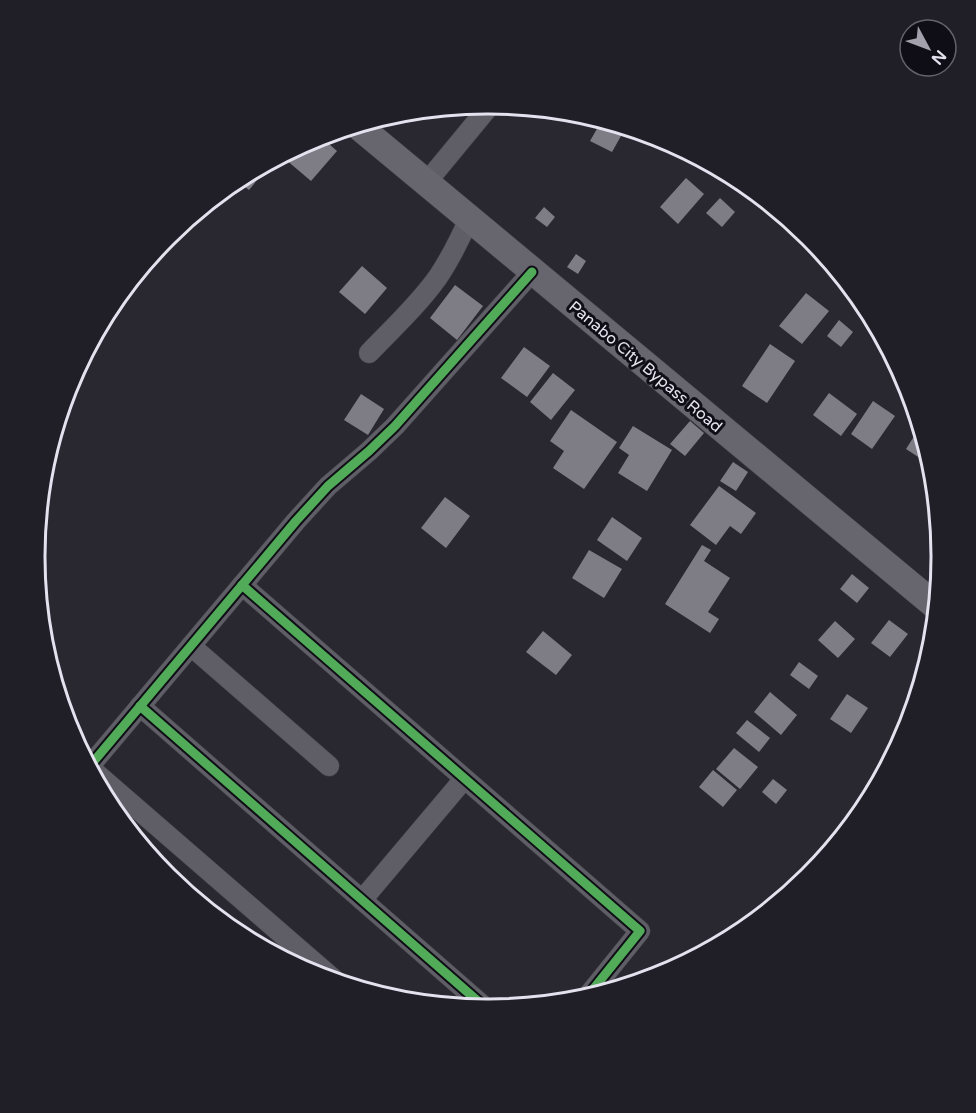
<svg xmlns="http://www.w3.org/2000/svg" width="976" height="1113" font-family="'Varela Round',sans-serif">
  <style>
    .building { fill: #7e7d85 }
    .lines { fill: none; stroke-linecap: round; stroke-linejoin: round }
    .street-casing { stroke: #45444b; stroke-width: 21 }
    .secondary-casing { stroke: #45444b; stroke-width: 28 }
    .street { stroke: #5f5e66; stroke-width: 20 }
    .secondary { stroke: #67656e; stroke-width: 27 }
    .cycleway-casing { stroke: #0f0e16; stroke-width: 13 }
    .cycleway { stroke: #51ab58; stroke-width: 9 }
    .labels { text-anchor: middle; stroke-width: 6; stroke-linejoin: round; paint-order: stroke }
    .street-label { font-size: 16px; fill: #e4e2ee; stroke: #0f0e16 }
    .rim { fill: none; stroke: #e4e2ee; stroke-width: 3 }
  </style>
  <rect width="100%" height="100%" fill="#292830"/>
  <!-- building -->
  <g class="building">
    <polygon points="602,120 626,127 612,152 590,141"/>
    <polygon points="320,136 337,151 311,181 285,159 294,149"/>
    <polygon points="256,169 262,174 249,190 236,180"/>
    <polygon points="686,178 704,194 678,224 660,207"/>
    <polygon points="720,198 735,212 722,227 706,213"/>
    <polygon points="544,207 555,217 547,227 535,218"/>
    <polygon points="576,254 586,261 578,274 567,267"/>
    <polygon points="362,266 387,288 365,314 339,292"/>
    <polygon points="455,285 483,306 457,340 430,318"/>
    <polygon points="806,293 829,311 802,344 779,326"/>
    <polygon points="839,320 853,332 841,347 827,336"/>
    <polygon points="770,344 795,361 767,403 742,386"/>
    <polygon points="524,347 550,366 527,397 501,378"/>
    <polygon points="553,373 575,390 551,420 530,402"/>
    <polygon points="829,393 857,414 841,436 813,415"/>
    <polygon points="361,394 384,409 368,435 344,420"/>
    <polygon points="873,401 895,416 872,449 851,434"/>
    <polygon points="571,410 617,442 584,489 553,468 564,451 550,441"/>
    <polygon points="690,421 704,433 685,456 670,444"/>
    <polygon points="633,426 672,450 647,491 618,473 629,455 619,448"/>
    <polygon points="920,427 931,462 929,464 906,449"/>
    <polygon points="733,462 748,472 736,491 720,481"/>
    <polygon points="719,486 756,513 741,534 730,526 716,545 690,525"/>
    <polygon points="445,497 470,516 446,548 421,528"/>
    <polygon points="612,517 642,538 627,561 597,540"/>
    <polygon points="702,545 711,550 704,561 730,578 708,612 719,619 710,633 665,604"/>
    <polygon points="589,550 622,569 604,598 572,578"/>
    <polygon points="852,574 869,588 857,603 840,589"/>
    <polygon points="889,620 908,634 890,657 871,643"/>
    <polygon points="835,621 855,639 838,658 818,640"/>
    <polygon points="543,631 572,655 556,675 526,652"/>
    <polygon points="799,662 818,676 809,689 790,675"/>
    <polygon points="770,692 797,715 781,735 754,712"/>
    <polygon points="847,694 868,708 851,733 830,719"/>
    <polygon points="747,720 770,738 759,752 736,733"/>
    <polygon points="734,748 758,767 740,789 716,769"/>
    <polygon points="713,770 737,790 723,807 699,787"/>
    <polygon points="773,779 787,790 776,804 762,792"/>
  </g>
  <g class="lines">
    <!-- street casing -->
    <g class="street-casing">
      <g id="street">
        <polyline points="426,183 492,103"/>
        <path d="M369,353C392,329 419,304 438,277C450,259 460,239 469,219"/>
        <polyline points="242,585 640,931 586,998"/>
        <polyline points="191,646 329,766"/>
        <polyline points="140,706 488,1010"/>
        <polyline points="89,767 296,521 328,486 369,451 395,426 532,272"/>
        <polyline points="89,767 337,982"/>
        <polyline points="362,900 464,779"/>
      </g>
    </g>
    <!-- secondary casing -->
    <g class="secondary-casing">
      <polyline id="secondary" points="357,125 937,607"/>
    </g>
    <!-- street -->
    <use href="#street" class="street"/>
    <!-- secondary -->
    <use href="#secondary" class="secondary"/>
    <!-- cycleway casing -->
    <g class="cycleway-casing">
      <g id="cycleway">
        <polyline points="242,585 640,931 586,998"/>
        <polyline points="140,706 488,1010"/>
        <polyline points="89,767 296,521 328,486 369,451 395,426 532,272"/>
      </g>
    </g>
    <!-- cycleway -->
    <use href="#cycleway" class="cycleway"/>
  </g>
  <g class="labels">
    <!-- street labels -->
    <g class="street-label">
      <text transform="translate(646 366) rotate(40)" y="6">Panabo City Bypass Road</text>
    </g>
  </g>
  <!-- crop -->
  <path d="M0 0H976V1113H0ZM487 114H489A442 442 0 0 1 931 556V557A442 442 0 0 1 489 999H487A442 442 0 0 1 45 557V556A442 442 0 0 1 487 114Z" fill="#201f27" fill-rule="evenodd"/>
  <path class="rim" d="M487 114H489A442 442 0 0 1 931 556V557A442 442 0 0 1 489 999H487A442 442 0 0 1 45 557V556A442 442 0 0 1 487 114Z"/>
  <!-- north arrow -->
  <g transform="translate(928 48) rotate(131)"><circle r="28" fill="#0f0e16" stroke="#64636c" stroke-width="1.5"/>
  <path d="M0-4.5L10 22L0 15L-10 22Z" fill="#a3a1ac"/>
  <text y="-9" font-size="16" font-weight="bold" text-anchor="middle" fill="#e4e2ee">N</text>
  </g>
</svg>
